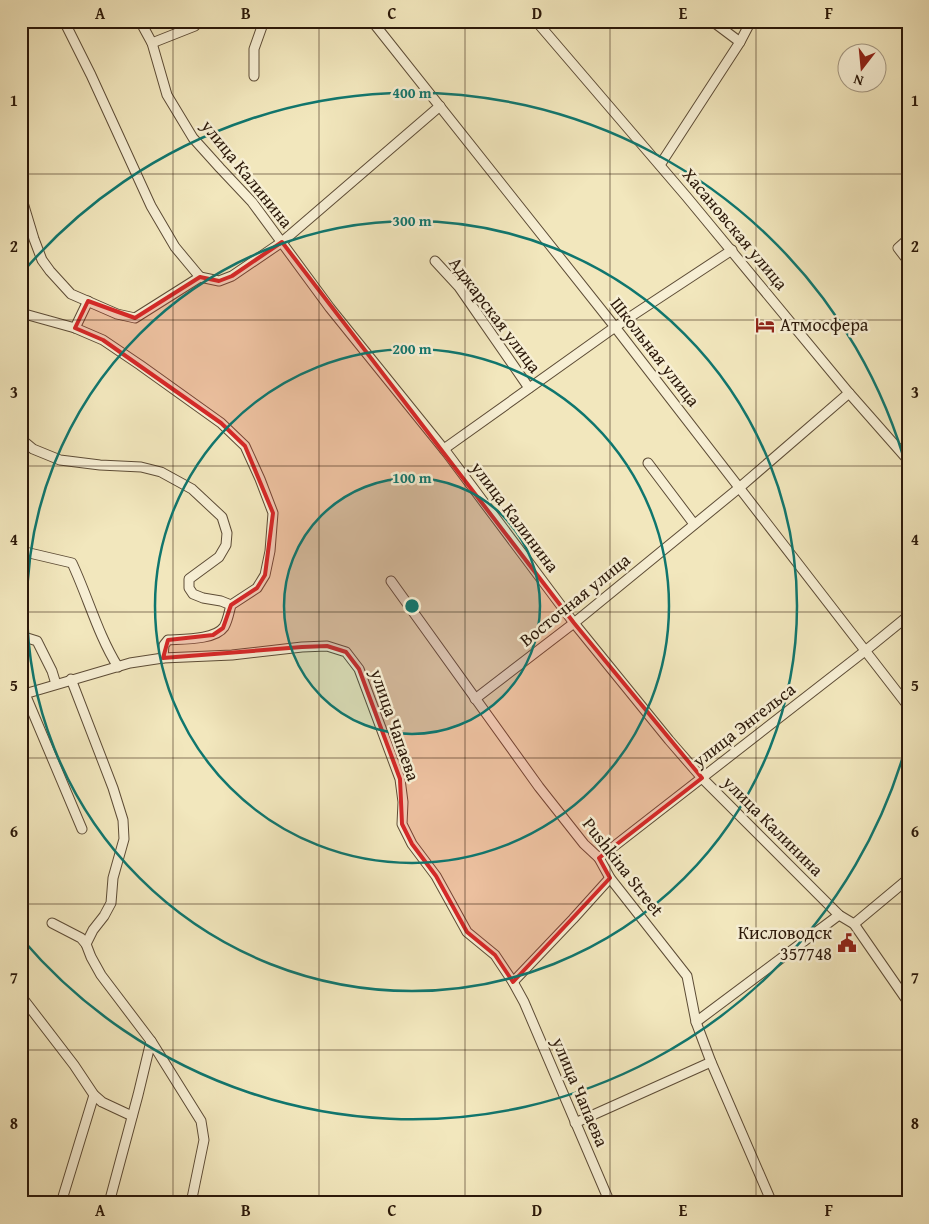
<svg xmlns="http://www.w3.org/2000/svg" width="929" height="1224" font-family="'Gentium Book Plus',serif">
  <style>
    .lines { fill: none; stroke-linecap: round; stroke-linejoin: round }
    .minor-casing { stroke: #5d4c36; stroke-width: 11 }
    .minor { stroke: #f7efd4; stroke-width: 9 }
    .marked { fill: #d62828; fill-opacity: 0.2; stroke: #d62828; stroke-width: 4; stroke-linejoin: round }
    .grid { fill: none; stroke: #2b1809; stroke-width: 1; stroke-opacity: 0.55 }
    .ring { fill: none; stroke: #0f766e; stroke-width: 2.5 }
    .labels { text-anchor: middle; stroke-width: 5; stroke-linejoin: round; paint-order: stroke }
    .street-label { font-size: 18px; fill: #2b1809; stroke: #f7efd4 }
    .poi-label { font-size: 18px; fill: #2b1809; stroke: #f7efd4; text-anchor: start }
    .centre { fill: #0f766e; stroke: #f7efd4; stroke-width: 2.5 }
    .ring-label { font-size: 15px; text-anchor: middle; font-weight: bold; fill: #0f766e; stroke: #f7efd4; stroke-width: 5; stroke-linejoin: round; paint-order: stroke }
    .neatline { fill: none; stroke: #2b1809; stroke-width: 2 }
    .grid-label { font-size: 16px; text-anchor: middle; font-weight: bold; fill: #2b1809 }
  </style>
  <rect width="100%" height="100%" fill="#f2e7bd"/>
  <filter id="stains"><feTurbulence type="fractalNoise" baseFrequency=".004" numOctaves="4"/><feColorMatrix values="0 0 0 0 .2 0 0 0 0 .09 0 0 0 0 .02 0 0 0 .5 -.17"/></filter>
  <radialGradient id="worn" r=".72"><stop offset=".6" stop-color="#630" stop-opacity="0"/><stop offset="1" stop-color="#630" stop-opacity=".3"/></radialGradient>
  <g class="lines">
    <!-- minor casing -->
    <g class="minor-casing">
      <g id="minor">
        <polyline points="64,21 91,75 151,206 175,247 200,277"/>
        <polyline points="140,21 152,43 167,95 193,138 220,168 252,202 330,308 447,453 574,623 669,740 702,778 839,915 854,924 908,1002"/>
        <polyline points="372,21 615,327 908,706"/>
        <polyline points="536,21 686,196 849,393 908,460"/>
        <polyline points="712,21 740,42"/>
        <polyline points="152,43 195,26 198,21"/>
        <polyline points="254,76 254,49 264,21"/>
        <polyline points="660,165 740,42 751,21"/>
        <polyline points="21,196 34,239 42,260 50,271 71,294 117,314 135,318 200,277"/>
        <polyline points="908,239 898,248 908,261"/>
        <polyline points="435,261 459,287 529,388"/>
        <polyline points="200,277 219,281 232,276 282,242 440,106"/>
        <path d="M21,313L75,328L103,340L140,365L221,423L245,446L260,479L273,513L270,551L265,575L257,588L231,605C229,612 228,620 224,627C215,640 183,639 168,640L164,645L163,658"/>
        <polyline points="75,328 88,301"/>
        <polyline points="21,439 33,449 60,460 100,465 141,467 161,472 192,489 222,517 227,533 226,545 219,557 189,579 189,588 193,594 203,598 221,601 231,605"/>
        <polyline points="444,449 615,327 732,250"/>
        <polyline points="648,463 694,524"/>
        <path d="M21,551L72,563C88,597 98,635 118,667"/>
        <polyline points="391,581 539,787 584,844 599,858 610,878 687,976 696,1022 711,1062 772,1203"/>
        <polyline points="21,636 37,641 52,671 56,684"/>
        <polyline points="71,679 113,788 123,820 124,839 113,878 111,903 104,916 93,930 86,944"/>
        <polyline points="25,694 82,829"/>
        <polyline points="21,695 130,663 163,658 232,655 302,647 327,646 346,652 359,669 400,779 403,802 402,824 412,844 436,876 467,932 495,955 513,982 524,1002 610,1203"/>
        <polyline points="475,699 574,623 739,488 849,393"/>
        <polyline points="599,858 865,651 908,616"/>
        <polyline points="52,923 81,938 86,944 91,957 101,975 151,1041"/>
        <polyline points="854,924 908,879"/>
        <polyline points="513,982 573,919 610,878"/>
        <polyline points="21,996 74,1065 94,1095 102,1102 132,1116"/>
        <polyline points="696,1022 839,915"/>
        <polyline points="575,1123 711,1062"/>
        <polyline points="61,1203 94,1095"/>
        <polyline points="109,1203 138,1095 151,1041 201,1121 204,1140 191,1203"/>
      </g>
    </g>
    <!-- minor -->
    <use href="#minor" class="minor"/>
  </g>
  <!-- marked area -->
  <path class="marked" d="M282,242L574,623L702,778L599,858L610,878L513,982L495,955L467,932L436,876L412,844L402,824L400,779L359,669L346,652L327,646L302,647L163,658L168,640L213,635L223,628L231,605L257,588L265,575L273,513L245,446L221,423L103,340L75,328L88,301L135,318L200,277L219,281L232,276Z"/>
  <!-- grid -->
  <path class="grid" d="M173,21V1203M319,21V1203M465,21V1203M610,21V1203M756,21V1203M21,174H908M21,320H908M21,466H908M21,612H908M21,758H908M21,904H908M21,1050H908"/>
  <!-- distance rings -->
  <circle cx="412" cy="606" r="128" fill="#0f766e" fill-opacity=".12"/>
  <g class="ring">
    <circle cx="412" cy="606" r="128"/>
    <circle cx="412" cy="606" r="257"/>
    <circle cx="412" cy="606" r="385"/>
    <path d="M908 739A513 513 0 0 1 22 939M22 273A513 513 0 0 1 908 473"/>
  </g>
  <!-- icons -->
  <defs>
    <g id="hotel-bare" transform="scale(1.5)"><path d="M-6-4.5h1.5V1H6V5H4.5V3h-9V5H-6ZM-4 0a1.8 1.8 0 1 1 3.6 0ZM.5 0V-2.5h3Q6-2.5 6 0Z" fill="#8f2418" stroke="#f7efd4" stroke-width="2.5" paint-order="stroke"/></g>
    <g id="civic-bare" transform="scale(1.5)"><path d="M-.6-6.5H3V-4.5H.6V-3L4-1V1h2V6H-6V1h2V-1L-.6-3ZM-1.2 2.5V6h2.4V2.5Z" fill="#8f2418" stroke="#f7efd4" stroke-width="2.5" paint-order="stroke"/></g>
  </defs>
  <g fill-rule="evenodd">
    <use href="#hotel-bare" x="765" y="325"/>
    <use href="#civic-bare" x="847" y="943"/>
  </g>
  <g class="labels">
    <!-- street labels -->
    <g class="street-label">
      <text transform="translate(247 174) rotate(51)" y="6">улица Калинина</text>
      <text transform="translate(735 229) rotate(50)" y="6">Хасановская улица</text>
      <text transform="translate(495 315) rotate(53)" y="6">Аджарская улица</text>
      <text transform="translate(655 352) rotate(52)" y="6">Школьная улица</text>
      <text transform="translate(515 517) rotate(53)" y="6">улица Калинина</text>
      <text transform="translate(575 600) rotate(-39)" y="6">Восточная улица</text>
      <text transform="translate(395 725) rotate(71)" y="6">улица Чапаева</text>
      <text transform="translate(744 725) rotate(-38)" y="6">улица Энгельса</text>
      <text transform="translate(773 826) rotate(45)" y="6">улица Калинина</text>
      <text transform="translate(623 867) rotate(52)" y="6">Pushkina Street</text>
      <text transform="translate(580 1092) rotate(67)" y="6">улица Чапаева</text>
    </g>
    <!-- poi labels -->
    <g class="poi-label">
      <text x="780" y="331">Атмосфера</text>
      <text x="832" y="939" text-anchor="end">Кисловодск<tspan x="832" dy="21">357748</tspan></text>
    </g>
  </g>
  <circle cx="412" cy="606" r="8" class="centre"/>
  <g class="ring-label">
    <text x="412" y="98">400 m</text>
    <text x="412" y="226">300 m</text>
    <text x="412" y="354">200 m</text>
    <text x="412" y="483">100 m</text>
  </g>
  <!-- margin -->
  <rect width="929" height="1224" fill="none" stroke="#f2e7bd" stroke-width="55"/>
  <!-- north arrow -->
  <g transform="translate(862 68) rotate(196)"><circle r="24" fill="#f7efd4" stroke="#a59983"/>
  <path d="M0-4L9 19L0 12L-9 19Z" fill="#8f2418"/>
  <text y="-8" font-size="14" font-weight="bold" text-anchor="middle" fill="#2b1809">N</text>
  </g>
  <rect x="28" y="28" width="874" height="1168" class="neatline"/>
  <g class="grid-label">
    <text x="100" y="19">A</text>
    <text x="246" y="19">B</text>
    <text x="392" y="19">C</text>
    <text x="537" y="19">D</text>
    <text x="683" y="19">E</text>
    <text x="829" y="19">F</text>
    <text x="14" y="106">1</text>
    <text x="915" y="106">1</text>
    <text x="14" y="252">2</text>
    <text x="915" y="252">2</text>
    <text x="14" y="398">3</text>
    <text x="915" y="398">3</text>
    <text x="14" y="545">4</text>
    <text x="915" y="545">4</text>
    <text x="14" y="691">5</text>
    <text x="915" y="691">5</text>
    <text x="14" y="837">6</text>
    <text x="915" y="837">6</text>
    <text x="14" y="983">7</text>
    <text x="915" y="983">7</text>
    <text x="14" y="1129">8</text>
    <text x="915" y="1129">8</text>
    <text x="100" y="1216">A</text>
    <text x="246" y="1216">B</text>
    <text x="392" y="1216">C</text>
    <text x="537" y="1216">D</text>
    <text x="683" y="1216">E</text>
    <text x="829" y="1216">F</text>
  </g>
  <rect width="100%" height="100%" filter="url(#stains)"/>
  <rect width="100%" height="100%" fill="url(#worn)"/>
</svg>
